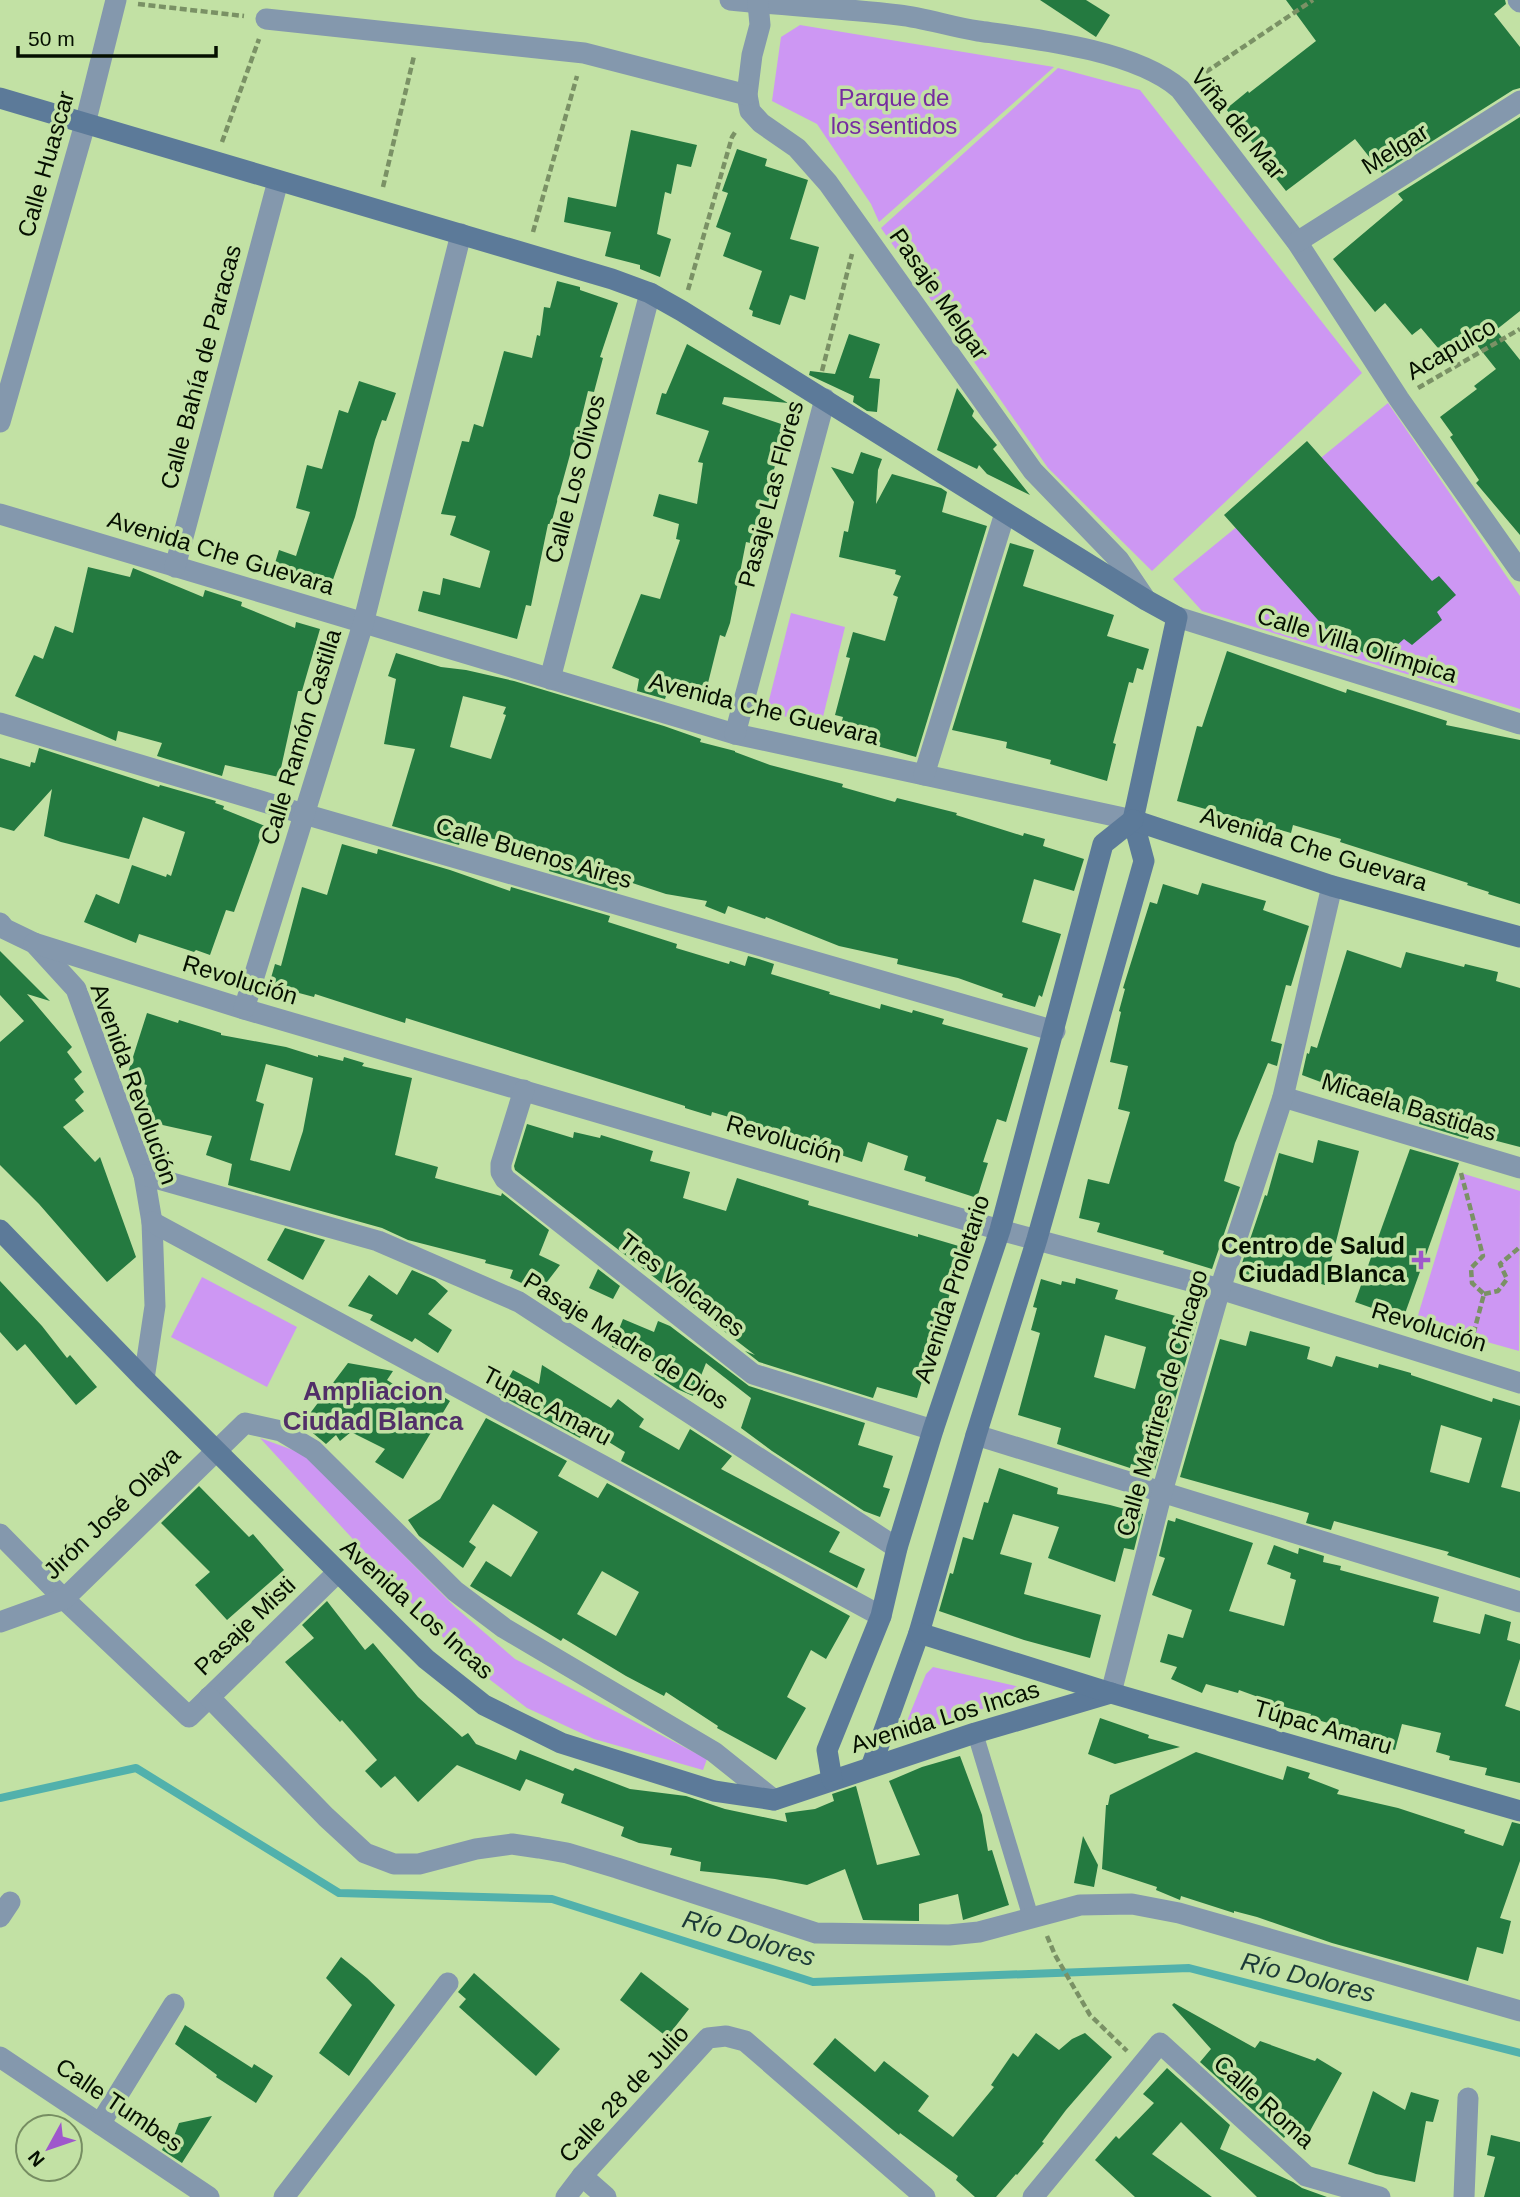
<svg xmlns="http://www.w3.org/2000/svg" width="1520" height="2197" font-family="Arial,sans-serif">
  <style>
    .green { fill: #cd97f3 }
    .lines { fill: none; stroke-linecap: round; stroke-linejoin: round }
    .stream { stroke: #51b1ac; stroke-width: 8 }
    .building { fill: #247a40; fill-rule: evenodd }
    .path { stroke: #7a9165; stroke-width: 4.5; stroke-dasharray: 7 3.5; stroke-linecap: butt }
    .lane { stroke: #8498ad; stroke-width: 16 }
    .street { stroke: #8498ad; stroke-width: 21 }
    .secondary { stroke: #5c7a99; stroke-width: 21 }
    .poi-dot { fill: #9f58cc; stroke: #c2e1a4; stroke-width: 2.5 }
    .labels { text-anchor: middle; stroke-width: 7; stroke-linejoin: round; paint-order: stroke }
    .park-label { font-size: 24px; fill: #762ba0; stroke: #c2e1a4 }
    .street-label { font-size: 24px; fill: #050f00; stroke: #c2e1a4 }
    .poi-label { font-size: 24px; font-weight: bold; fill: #050f00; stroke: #c2e1a4; text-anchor: end }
    .neighbourhood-label { font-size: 26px; font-weight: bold; fill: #512f68; stroke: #c2e1a4 }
    .water-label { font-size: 26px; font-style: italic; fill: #1c3a38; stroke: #c2e1a4 }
  </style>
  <rect width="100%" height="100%" fill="#c2e1a4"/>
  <!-- green -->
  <g class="green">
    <polygon points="800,25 1054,67 879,222 871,204 817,124 772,101 781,37"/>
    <polygon points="1058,68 1140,90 1362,373 1152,571 1048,468 881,228"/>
    <polygon points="1388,403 1520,596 1520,709 1202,611 1173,579"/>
    <polygon points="791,613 845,627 821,725 766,712"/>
    <polygon points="1461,1173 1520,1191 1519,1351 1416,1322"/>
    <polygon points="202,1277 297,1327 267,1387 171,1337"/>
    <polygon points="260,1438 304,1454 455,1607 515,1659 707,1759 703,1770 594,1739 527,1708 464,1660"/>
    <polygon points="933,1667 1024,1688 1025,1693 910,1736 903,1731 926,1674"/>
  </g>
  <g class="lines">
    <!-- stream -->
    <polyline class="stream" points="0,1798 136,1768 339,1893 552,1899 813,1982 1189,1968 1520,2053"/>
  </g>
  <!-- building -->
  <g class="building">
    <polygon points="1040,0 1086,0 1110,15 1096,37"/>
    <polygon points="1286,0 1505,0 1506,4 1494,14 1520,47 1520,88 1513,90 1382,173 1355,139 1286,191 1263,162 1266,160 1226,109 1248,91 1249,93 1316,41"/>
    <polygon points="1520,117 1520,311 1496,330 1520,360 1520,535 1476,483 1479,480 1450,437 1453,435 1440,417 1477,389 1474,386 1496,369 1468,334 1443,354 1421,328 1412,335 1385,303 1375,312 1333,259 1403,200 1398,194"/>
    <polygon points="631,130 697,145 691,167 677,164 671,194 665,192 657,234 671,239 660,277 640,269 640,265 605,256 611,232 564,222 568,197 616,207"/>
    <polygon points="737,149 767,159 765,166 808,180 790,239 819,247 805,300 790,295 780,325 752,316 753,311 749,309 762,271 723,256 731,233 716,227 728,193 722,191"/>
    <polygon points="557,281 580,287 580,290 618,303 600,357 603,358 594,392 588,391 578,432 581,433 576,453 571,451 551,524 548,524 531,606 526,605 517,639 418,611 423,591 440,595 443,578 480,588 490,551 450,535 456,516 441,514 462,441 469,442 474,424 483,427 504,351 532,358 537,335 540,336 544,307 550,308"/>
    <polygon points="849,334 880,344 869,378 880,379 877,412 867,411 853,402 854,396 809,375 810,371 835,374"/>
    <polygon points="687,344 788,403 724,397 722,404 787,426 769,486 772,487 767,507 761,505 755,544 746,542 730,623 725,637 720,635 705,695 696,692 695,695 669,687 665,699 637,691 639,679 612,668 641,594 660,599 680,540 676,539 679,524 653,516 659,494 697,504 703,463 698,462 709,431 656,414 662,393 666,394"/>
    <polygon points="359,381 396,393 386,421 382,420 375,440 355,517 329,591 272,573 279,550 296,556 310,512 296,508 307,465 322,469 339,410 348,413"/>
    <polygon points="957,388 974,411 972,416 997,445 993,449 1030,495 987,474 979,465 977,469 937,450"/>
    <polygon points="1307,441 1432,581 1439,576 1456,595 1437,612 1442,620 1412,645 1404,639 1379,661 1347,644 1343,648 1224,515"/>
    <polygon points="861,452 882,459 878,470 876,504 892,474 941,488 947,492 942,512 987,526 916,757 838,735 843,717 835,715 850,658 846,657 853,632 885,641 898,597 893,595 901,576 895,574 896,570 839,557 844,531 848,532 854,502 831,467 853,474"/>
    <polygon points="1010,543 1034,550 1023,586 1114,615 1107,636 1149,649 1143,670 1137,668 1133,683 1129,682 1113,743 1116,744 1107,781 1050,764 1051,760 1006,748 1007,742 952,730"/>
    <polygon points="88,567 130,577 133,568 203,597 205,590 242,602 241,606 295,628 296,622 320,629 302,691 298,691 279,777 225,765 222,776 157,756 162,743 118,731 116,741 15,696 34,655 43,659 55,626 73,633"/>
    <polygon points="1227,651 1346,693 1347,689 1447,721 1446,725 1520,740 1520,904 1488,894 1489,892 1467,885 1468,883 1340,842 1341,839 1293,825 1291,833 1177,801 1197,726 1202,727"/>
    <path d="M396,653L441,667L466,670L514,681L664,726L701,739L700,742L735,751V752L770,765L843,784L842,787L895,802L897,798L957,813L956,815L1023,836L1024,833L1045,839L1043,846L1084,859L1074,891L1034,879L1022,922L1061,934L1042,997L1039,995L1035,1007L1002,997L1003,994L958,978L897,964L898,959L839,946L766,917L765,919L728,906L725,914L705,906L707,901L666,894L620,879L617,891L549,871L554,853L463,832L459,845L392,826L415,749L384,744L396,679L388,676ZM463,696L506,707L503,714L506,715L491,759L450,747Z"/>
    <polygon points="39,748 159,787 160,785 216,801 215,803 224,806 223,809 265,826 234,912 226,910 210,955 196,950 194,952 139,934 136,943 84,922 96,894 119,904 132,865 166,877 167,874 171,876 185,832 143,817 129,859 61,842 44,836 52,789 14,831 0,827 0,758 30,767 31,762 35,763"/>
    <polygon points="342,844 377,854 378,849 450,870 510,891 511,887 610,916 608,922 677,944 676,948 729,964 730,961 745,966 748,956 759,959 774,964 771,974 830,992 829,994 880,1009 881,1004 912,1013 913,1010 944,1019 942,1024 1028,1048 1006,1122 997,1119 983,1162 988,1163 977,1198 925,1181 926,1177 904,1170 908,1156 868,1142 862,1162 841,1155 842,1151 712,1112 711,1116 685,1108 685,1106 406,1018 405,1023 315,994 314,997 269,985 275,964 281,966 302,887 327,895"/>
    <polygon points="1202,883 1266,901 1263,910 1309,926 1291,986 1286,985 1271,1041 1282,1044 1277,1066 1268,1063 1235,1143 1224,1181 1240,1187 1212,1269 1163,1254 1164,1251 1097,1232 1100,1223 1079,1218 1088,1179 1109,1184 1130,1112 1118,1109 1128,1066 1110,1062 1121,1012 1119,1011 1125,989 1123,988 1150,902 1157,904 1163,884 1198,895"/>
    <polygon points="1347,950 1401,968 1406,952 1464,967 1465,964 1498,972 1496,981 1520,988 1520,1147 1470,1134 1468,1139 1419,1124 1420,1120 1349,1096 1350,1093 1302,1075 1307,1053 1309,1054 1311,1046 1317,1048"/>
    <polygon points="0,951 50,1001 27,994 72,1047 67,1052 82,1072 74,1079 84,1092 75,1100 84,1111 63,1127 95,1162 100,1157 136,1257 107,1282 39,1204 0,1165 0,1042 24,1021 0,995"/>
    <path d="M147,1013L178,1023L179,1020L221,1033V1035L286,1047L318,1057V1055L343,1061L344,1057L364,1063L362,1066L412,1078L395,1155L438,1167L435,1178L501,1196L502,1193L549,1230L539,1255L560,1265L540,1291L510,1278L513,1270L485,1263L486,1260L408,1240L382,1228L228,1185L232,1164L206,1155L212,1136L149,1122V1117L139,1114L147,1085L126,1079ZM266,1064L313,1078L303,1131L290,1171L250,1160L264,1104L256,1101Z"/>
    <polygon points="527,1124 573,1138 574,1132 600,1138 601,1135 653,1151 650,1161 690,1172 683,1198 726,1211 737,1178 809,1201 808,1205 918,1237 918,1234 962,1247 941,1327 938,1326 917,1398 877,1387 873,1398 759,1362 745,1351 755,1355 515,1170 514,1166"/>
    <polygon points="1318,1140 1359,1151 1325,1285 1277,1272 1275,1282 1239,1272 1265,1195 1267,1196 1279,1153 1313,1163"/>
    <polygon points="1410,1149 1459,1163 1403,1319 1355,1302"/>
    <polygon points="285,1228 325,1240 303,1280 267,1260"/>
    <polygon points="598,1269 620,1286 613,1299 589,1288"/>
    <polygon points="412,1270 435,1280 448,1291 428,1314 452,1330 438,1353 415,1338 412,1342 370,1320 373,1315 348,1306 369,1275 397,1295"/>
    <path d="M1076,1278L1118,1290L1115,1299L1197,1322L1155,1470L1131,1464L1130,1468L1057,1444L1061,1428L1018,1415L1040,1333L1031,1330L1037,1308L1033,1307L1041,1279L1061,1285L1062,1281L1075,1284ZM1105,1335L1146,1347L1135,1389L1094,1377Z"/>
    <polygon points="0,1281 42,1326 67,1358 70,1355 97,1387 76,1405 25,1344 17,1351 0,1332"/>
    <polygon points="623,1319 654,1332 658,1321 670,1326 749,1386 865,1423 858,1445 893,1456 883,1487 890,1489 880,1517 864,1511 772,1451 741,1428 751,1398 706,1363 693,1396 677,1389 654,1374 661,1364 612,1347"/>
    <path d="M1250,1331L1310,1347L1307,1359L1332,1367L1336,1356L1378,1368L1379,1364L1411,1373V1375L1492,1402L1493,1398L1520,1406V1419L1501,1487L1520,1492V1578L1447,1555L1449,1552L1334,1521L1331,1530L1306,1523L1309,1513L1180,1477L1220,1339L1246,1346ZM1441,1425L1482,1438L1469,1483L1430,1472Z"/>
    <polygon points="348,1363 393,1371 387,1380 422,1403 431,1389 450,1401 403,1479 375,1462 385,1449 351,1432 340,1441 336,1435 326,1444 302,1424"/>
    <polygon points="542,1365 611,1408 618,1399 644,1419 639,1427 679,1450 690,1429 732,1456 721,1469 840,1532 829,1552 865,1569 857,1588 621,1461 625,1452 586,1428 580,1438 499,1395 513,1370 539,1384"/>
    <path d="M486,1418L567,1461L558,1476L598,1498L607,1483L850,1616L826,1659L811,1650L787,1697L806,1708L776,1760L717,1728L718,1726L666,1692L664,1696L626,1676L563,1638L561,1641L470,1586L486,1561L511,1577L538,1532L493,1504L469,1542L476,1547L463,1568L419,1536L408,1520L440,1499ZM602,1571L639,1592L616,1636L577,1614Z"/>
    <polygon points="999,1468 1058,1488 1057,1494 1110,1505 1143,1514 1134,1550 1124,1548 1115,1582 1048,1558 1059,1527 1013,1514 1000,1554 1032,1563 1024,1594 1101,1615 1090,1658 1024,1640 939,1611 950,1573 953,1574 963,1537 973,1540 984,1502 988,1503"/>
    <polygon points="199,1486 249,1537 253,1534 284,1570 227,1620 195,1585 210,1572 161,1523"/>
    <polygon points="1176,1518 1253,1543 1229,1611 1284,1626 1296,1580 1290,1578 1291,1573 1267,1564 1274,1545 1298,1554 1299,1548 1324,1556 1323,1562 1341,1566 1340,1570 1439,1597 1433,1622 1480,1634 1485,1614 1511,1622 1507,1640 1520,1644 1520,1659 1505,1706 1520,1711 1520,1783 1485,1775 1487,1768 1449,1760 1450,1756 1436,1752 1441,1733 1402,1724 1395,1750 1373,1744 1376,1736 1310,1718 1311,1714 1288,1708 1239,1690 1238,1693 1206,1684 1202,1693 1171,1679 1177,1667 1160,1662 1168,1634 1183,1638 1192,1610 1152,1595 1165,1558 1159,1556 1168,1520 1175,1522"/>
    <polygon points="327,1601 365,1650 373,1643 418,1697 462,1737 468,1733 476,1744 516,1760 520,1750 573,1771 575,1768 630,1789 686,1796 725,1809 787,1822 785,1813 815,1809 834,1801 832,1794 856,1786 877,1865 920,1855 889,1781 922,1767 960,1756 982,1815 988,1851 992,1850 1009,1905 963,1920 958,1894 919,1904 919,1921 863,1920 845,1869 807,1885 775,1879 700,1871 701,1862 670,1855 672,1848 639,1843 621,1836 624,1827 561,1803 564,1794 526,1779 520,1791 457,1765 418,1802 395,1776 381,1788 365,1771 377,1760 342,1720 340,1722 285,1662 314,1638 302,1625"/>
    <polygon points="1100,1718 1149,1735 1148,1738 1180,1747 1115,1764 1088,1754"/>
    <polygon points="1196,1752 1283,1780 1287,1766 1310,1773 1308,1778 1339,1790 1337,1794 1398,1808 1465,1830 1464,1833 1503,1846 1512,1822 1520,1824 1520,1861 1500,1918 1511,1921 1503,1954 1477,1947 1468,1981 1332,1943 1257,1917 1234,1911 1234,1913 1181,1896 1180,1900 1156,1890 1157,1887 1102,1869 1106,1805 1108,1805 1110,1795"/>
    <polygon points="1083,1836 1098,1865 1094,1887 1074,1883"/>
    <polygon points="341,1957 367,1978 395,2005 349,2076 319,2053 352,2005 326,1978"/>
    <polygon points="641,1972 689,2009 667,2037 620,2000"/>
    <polygon points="474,1973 560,2049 536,2076 459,2007 466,1999 458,1992"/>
    <polygon points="1174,2003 1255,2048 1260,2041 1315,2061 1317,2058 1342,2073 1305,2140 1289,2131 1284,2138 1200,2062 1211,2049 1172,2005"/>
    <polygon points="185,2025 252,2068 254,2064 273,2076 256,2103 216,2077 217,2075 175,2044"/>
    <polygon points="1036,2033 1059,2050 1072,2039 1085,2033 1112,2057 1066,2110 1042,2142 1044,2143 1017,2175 1016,2174 996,2197 975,2197 956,2180 958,2176 900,2133 899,2135 813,2064 835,2038 875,2072 884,2061 929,2096 918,2111 953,2137 994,2087 991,2085 1013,2053 1018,2057"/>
    <polygon points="1167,2068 1230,2125 1220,2149 1293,2182 1302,2188 1327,2197 1257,2197 1181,2122 1152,2154 1212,2197 1135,2197 1095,2160 1116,2136 1119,2139 1154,2103 1143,2094"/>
    <polygon points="1373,2091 1405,2110 1411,2092 1439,2100 1433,2122 1426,2121 1415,2182 1376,2174 1348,2164"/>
    <polygon points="212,2116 182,2163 162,2150 169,2136 174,2136 179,2123"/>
    <polygon points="1491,2135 1520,2142 1520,2197 1484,2197 1495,2157 1487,2155"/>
  </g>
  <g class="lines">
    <!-- path -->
    <g class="path">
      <polyline points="138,4 244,16"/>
      <polyline points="1197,78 1313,0"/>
      <polyline points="222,142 259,39"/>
      <polyline points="383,187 414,56"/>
      <polyline points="533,232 577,76"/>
      <polyline points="688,290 732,137 736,131"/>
      <polyline points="822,371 852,254"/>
      <polyline points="1418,388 1520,329"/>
      <polyline points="1461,1173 1483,1256 1471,1268 1472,1283 1484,1294 1472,1339"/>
      <polyline points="1484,1294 1498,1291 1507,1279 1500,1264 1520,1247"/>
      <polyline points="1047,1936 1055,1955 1090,2015 1127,2051"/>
    </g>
    <!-- lane -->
    <polyline class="lane" points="975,1733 1031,1918"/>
    <!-- street -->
    <g class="street">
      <path d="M730,0C786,6 843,8 899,15C926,18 951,27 978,31C1036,39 1135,50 1180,89L1297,242L1399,399L1520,571"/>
      <polyline points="1518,0 1520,2"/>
      <polyline points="758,3 760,25 752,55 747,95 750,111 761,123 797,148 828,183 1033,471 1119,560 1146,600"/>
      <polyline points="266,19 584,53 747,95"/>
      <polyline points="1297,242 1520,101"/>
      <polyline points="0,422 85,124 116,0"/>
      <polyline points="0,514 735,734 1133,820"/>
      <polyline points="175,567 278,181"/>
      <polyline points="1177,617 1520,724"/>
      <polyline points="550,679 650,293"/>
      <polyline points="0,723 304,814 1055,1031"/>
      <polyline points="735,734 825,399"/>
      <polyline points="924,775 1005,513"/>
      <polyline points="0,923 5,929 34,943 76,989 144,1175 152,1222 155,1306 144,1379"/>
      <polyline points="34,943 244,1009 1000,1230 1220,1289 1520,1383"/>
      <polyline points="244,1009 363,624 461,234"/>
      <polyline points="524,1090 501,1164 501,1172 505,1179 753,1374 933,1430"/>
      <polyline points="1283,1097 1520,1168"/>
      <polyline points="144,1175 378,1241 519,1302 897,1548"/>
      <polyline points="152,1222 881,1616"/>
      <polyline points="976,1435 1520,1602"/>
      <polyline points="0,1534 64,1599 189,1717 337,1573"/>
      <polyline points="0,1622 64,1599 245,1423 281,1431 313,1450 455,1591 504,1628 714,1752 774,1800"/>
      <polyline points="1111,1693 1162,1492 1220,1289 1283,1097 1332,886"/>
      <polyline points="209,1697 326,1817 365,1853 394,1864 419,1864 476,1849 512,1844 539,1848 567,1853 617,1868 816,1933 949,1935 979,1932 1080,1905 1132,1904 1179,1913 1520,2011"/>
      <polyline points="0,1917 10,1902"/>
      <polyline points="0,2057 209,2197"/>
      <polyline points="100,2124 174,2004"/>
      <polyline points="582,2176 606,2197"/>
      <polyline points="284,2197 448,1983"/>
      <polyline points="566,2197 582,2176 708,2038 726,2036 745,2041 925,2197"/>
      <polyline points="1033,2197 1160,2043 1306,2176 1380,2197"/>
      <polyline points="1464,2197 1468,2098"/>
    </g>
    <!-- secondary -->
    <g class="secondary">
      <polyline points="0,98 612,279 650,293 682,311 1146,600 1177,617 1133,820 1144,861 1037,1239 976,1435 919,1633 871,1767"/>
      <polyline points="1133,820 1332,886 1520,937"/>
      <polyline points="0,1230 144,1379 426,1659 484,1705 561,1743 714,1791 774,1800 975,1733 1111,1693"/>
      <polyline points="919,1633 1111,1693 1520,1811"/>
      <polyline points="832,1780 827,1750 881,1616 897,1548 933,1430 1000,1230 1103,844 1133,820"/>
    </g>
  </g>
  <!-- markers -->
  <path class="poi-dot" d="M1417.5 1249.5h7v7h7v7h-7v7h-7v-7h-7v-7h7z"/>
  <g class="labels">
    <!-- park labels -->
    <g class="park-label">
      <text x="894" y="106">Parque de<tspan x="894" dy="28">los sentidos</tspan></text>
    </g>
    <!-- street labels -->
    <g class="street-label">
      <text transform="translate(1238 124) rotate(51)" y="8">Viña del Mar</text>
      <text transform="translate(1395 149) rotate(-32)" y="8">Melgar</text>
      <text transform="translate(46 164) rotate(-74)" y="8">Calle Huascar</text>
      <text transform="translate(939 294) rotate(55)" y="8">Pasaje Melgar</text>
      <text transform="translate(1451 349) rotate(-30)" y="8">Acapulco</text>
      <text transform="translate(201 367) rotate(-75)" y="8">Calle Bahía de Paracas</text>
      <text transform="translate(575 479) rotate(-75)" y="8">Calle Los Olivos</text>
      <text transform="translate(771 494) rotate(-75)" y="8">Pasaje Las Flores</text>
      <text transform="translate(221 553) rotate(17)" y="8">Avenida Che Guevara</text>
      <text transform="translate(1357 645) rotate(17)" y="8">Calle Villa Olímpica</text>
      <text transform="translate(764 709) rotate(14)" y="8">Avenida Che Guevara</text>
      <text transform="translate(301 737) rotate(-73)" y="8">Calle Ramón Castilla</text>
      <text transform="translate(1314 849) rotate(17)" y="8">Avenida Che Guevara</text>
      <text transform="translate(534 853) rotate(16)" y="8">Calle Buenos Aires</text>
      <text transform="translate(240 980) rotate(17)" y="8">Revolución</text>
      <text transform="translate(134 1084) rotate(70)" y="8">Avenida Revolución</text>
      <text transform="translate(1409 1107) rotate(17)" y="8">Micaela Bastidas</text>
      <text transform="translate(784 1139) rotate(16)" y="8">Revolución</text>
      <text transform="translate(682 1285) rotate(38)" y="8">Tres Volcanes</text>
      <text transform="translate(952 1289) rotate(-72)" y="8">Avenida Proletario</text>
      <text transform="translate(1429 1327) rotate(17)" y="8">Revolución</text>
      <text transform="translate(626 1341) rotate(32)" y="8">Pasaje Madre de Dios</text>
      <text transform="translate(1162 1403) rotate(-74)" y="8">Calle Mártires de Chicago</text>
      <text transform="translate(547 1406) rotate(28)" y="8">Tupac Amaru</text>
      <text transform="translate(112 1513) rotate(-44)" y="8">Jirón José Olaya</text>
      <text transform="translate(417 1609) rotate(42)" y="8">Avenida Los Incas</text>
      <text transform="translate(245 1626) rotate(-44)" y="8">Pasaje Misti</text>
      <text transform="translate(945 1717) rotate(-17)" y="8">Avenida Los Incas</text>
      <text transform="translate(1323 1727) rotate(16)" y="8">Túpac Amaru</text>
      <text transform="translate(624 2094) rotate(-47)" y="8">Calle 28 de Julio</text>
      <text transform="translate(1264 2102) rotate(42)" y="8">Calle Roma</text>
      <text transform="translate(119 2105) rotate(34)" y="8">Calle Tumbes</text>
    </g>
    <!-- poi labels -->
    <g class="poi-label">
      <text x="1405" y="1254">Centro de Salud<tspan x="1405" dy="28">Ciudad Blanca</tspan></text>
    </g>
    <!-- neighbourhood labels -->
    <g class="neighbourhood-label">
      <text x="373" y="1400">Ampliacion<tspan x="373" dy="30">Ciudad Blanca</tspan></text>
    </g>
    <!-- water labels -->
    <g class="water-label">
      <text transform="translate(749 1938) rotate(17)" y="9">Río Dolores</text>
      <text transform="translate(1308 1977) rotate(14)" y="9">Río Dolores</text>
    </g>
  </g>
  <!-- north arrow -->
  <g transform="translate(49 2148) rotate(230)"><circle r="33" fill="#c2e1a4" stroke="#768d62" stroke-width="2"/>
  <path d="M0-5L12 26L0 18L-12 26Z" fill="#9f58cc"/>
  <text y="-10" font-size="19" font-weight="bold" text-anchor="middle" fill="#050f00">N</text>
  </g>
  <!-- scale -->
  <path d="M18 46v10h198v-10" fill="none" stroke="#050f00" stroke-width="3.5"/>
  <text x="28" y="46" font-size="21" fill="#050f00" stroke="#c2e1a4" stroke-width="5" paint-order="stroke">50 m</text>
</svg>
